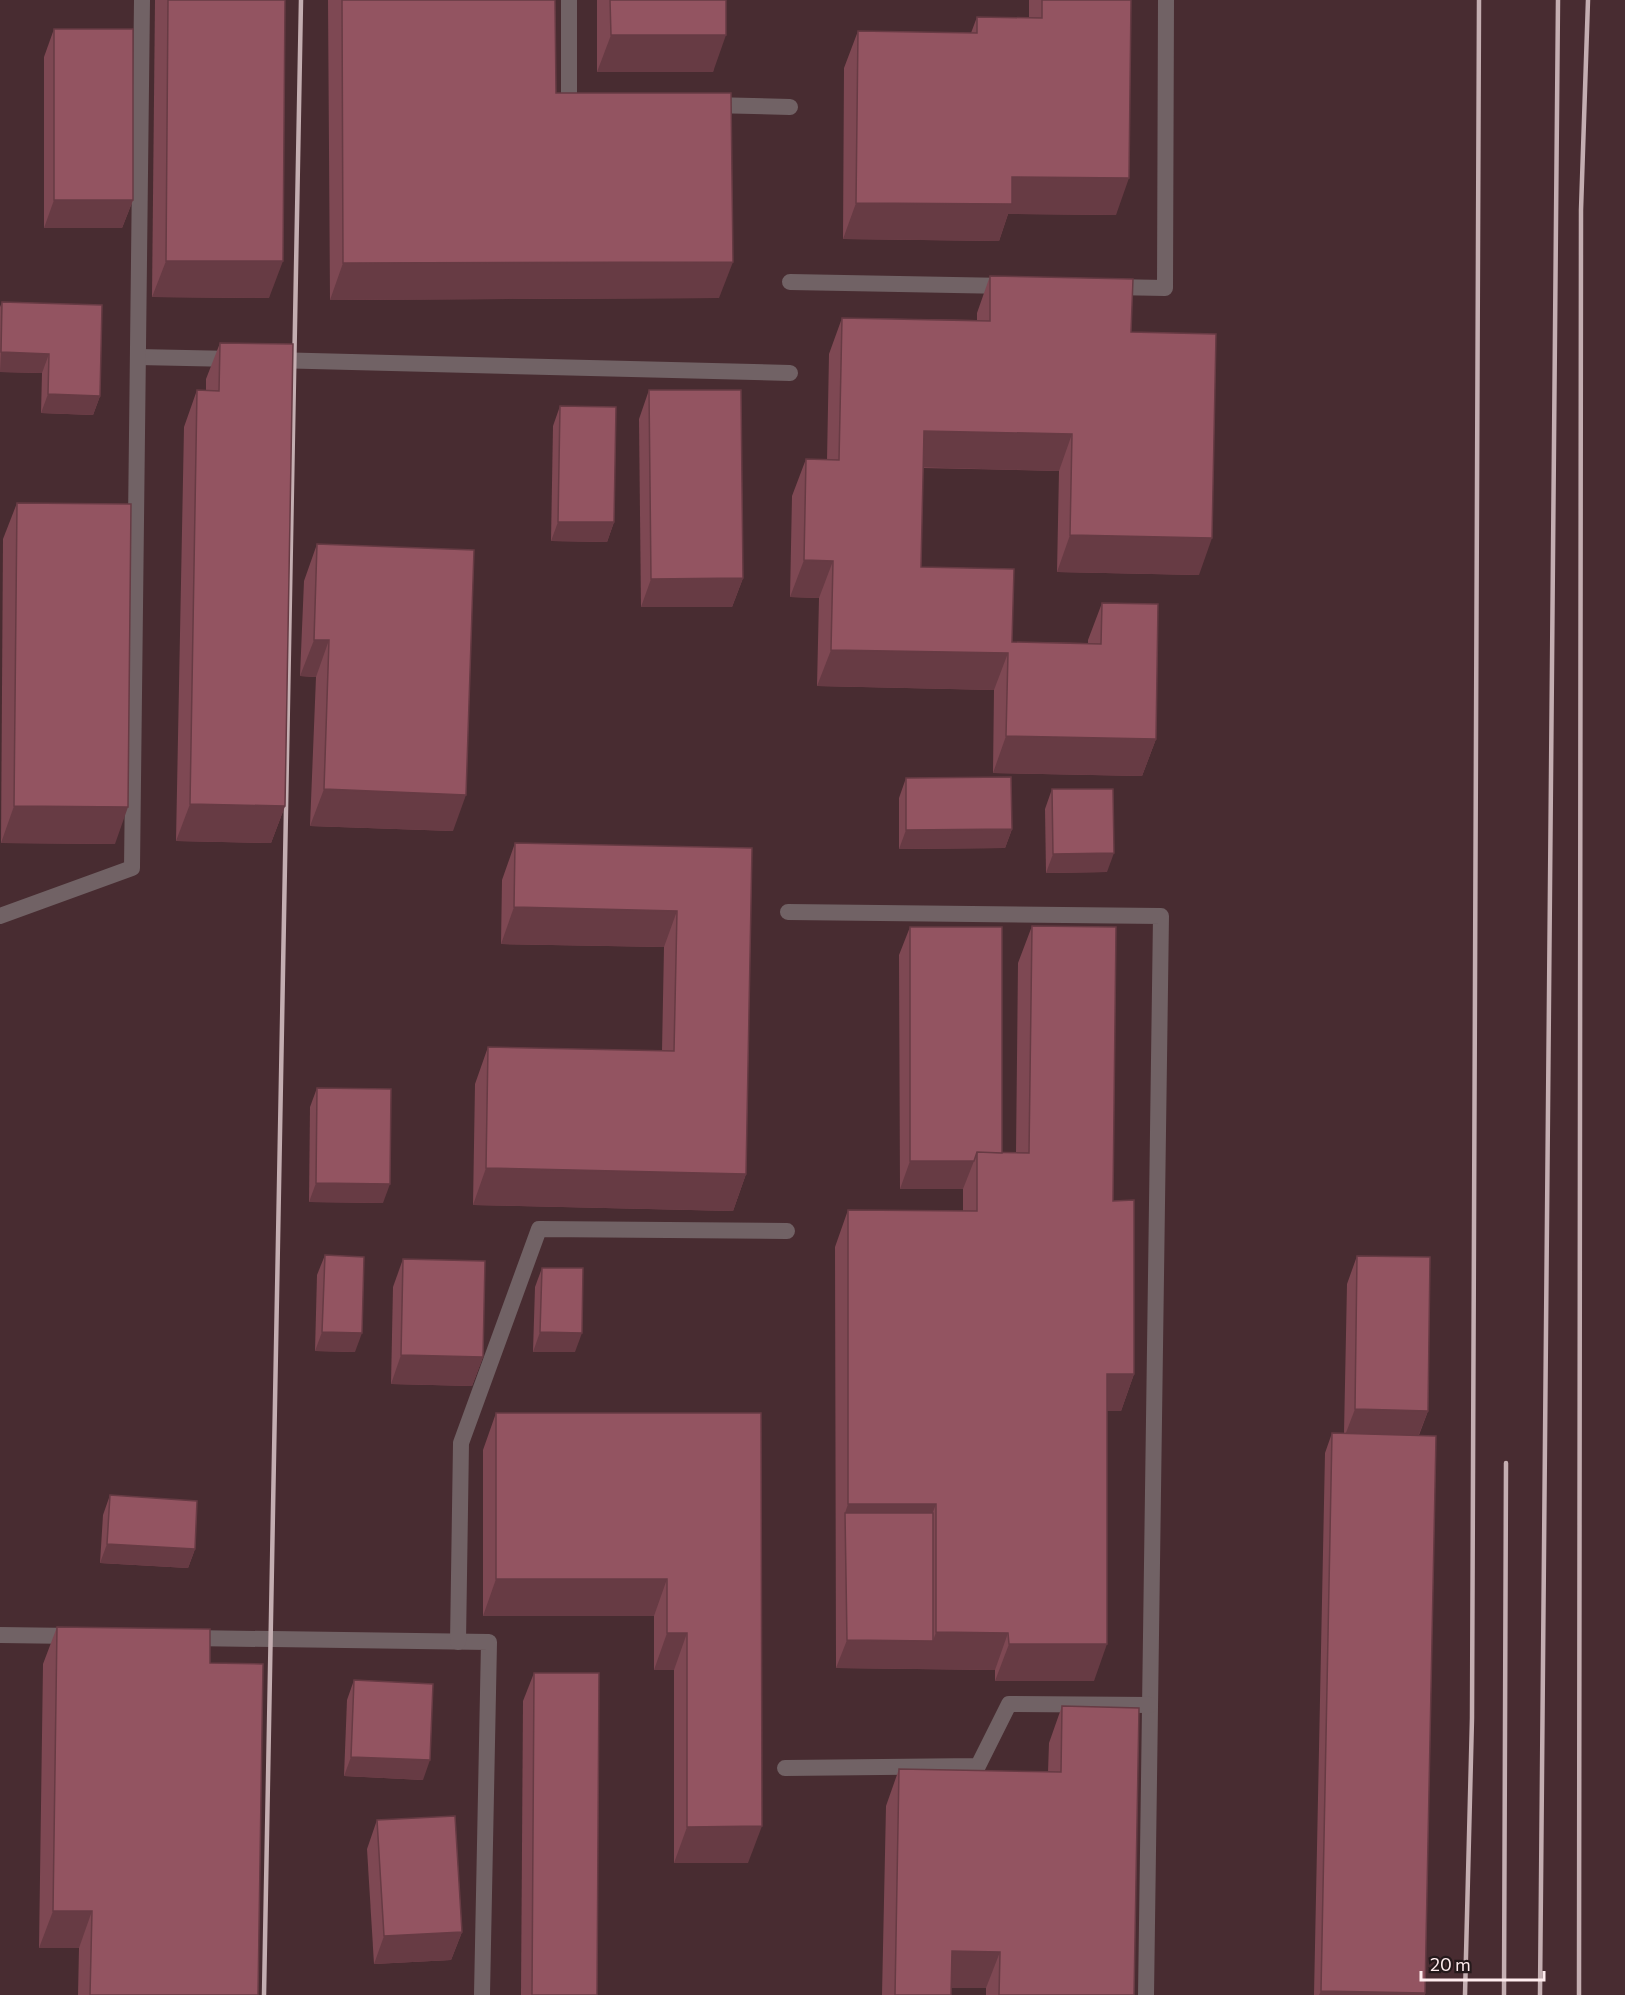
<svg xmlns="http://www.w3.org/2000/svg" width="1625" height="1995" font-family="Commissioner,sans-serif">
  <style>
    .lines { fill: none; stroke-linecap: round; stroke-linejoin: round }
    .lane { stroke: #716265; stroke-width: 16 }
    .rail { stroke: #c4aeb1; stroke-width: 4.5 }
    .wall { fill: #7e4853 }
    .shaded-wall { fill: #673b44 }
    .building { fill: #935461; stroke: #673b44; stroke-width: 1.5 }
  </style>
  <rect width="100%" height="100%" fill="#482c31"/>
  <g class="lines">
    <!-- lane -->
    <g class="lane">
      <polyline points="569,0 569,103 580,103"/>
      <polyline points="710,105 790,107"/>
      <polyline points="790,282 1008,286"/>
      <polyline points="1112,287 1165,288 1166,0"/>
      <polyline points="138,357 234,359"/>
      <polyline points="272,360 790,373"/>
      <polyline points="788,912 1161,916 1146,1995"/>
      <polyline points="0,916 132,868 142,0"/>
      <polyline points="0,1635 74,1636"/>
      <polyline points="190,1638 489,1642 482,1995"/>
      <polyline points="458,1642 461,1443 539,1229 787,1231"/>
      <polyline points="785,1768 978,1766 1009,1704 1150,1705"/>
    </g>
    <!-- rail -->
    <g class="rail">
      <polyline points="264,1995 301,0"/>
      <polyline points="1465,1995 1472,1718 1479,0"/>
      <polyline points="1504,1995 1506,1463"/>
      <polyline points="1540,1995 1558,0"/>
      <polyline points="1579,1995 1581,210 1588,0"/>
    </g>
  </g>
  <!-- wall -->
  <g class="wall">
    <polygon points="155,0 285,0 269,298 152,297"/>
    <polygon points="328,0 555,0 556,93 719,298 330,300"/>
    <polygon points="597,0 726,0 713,72 597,72"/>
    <polygon points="1029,0 1131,0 1116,215 1008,214 999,241 843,239 844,68 858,31 971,33 977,17 1029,17"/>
    <polygon points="54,29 133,200 122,228 44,228 44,57"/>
    <polygon points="990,276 1131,332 1199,575 1057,572 1059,471 923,468 921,567 1012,642 1088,643 1088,640 1102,603 1156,739 1142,776 993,773 994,690 817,686 819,598 790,597 792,496 806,459 827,460 829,354 842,318 977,320 977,313"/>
    <polygon points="2,302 100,396 93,415 41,413 42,373 0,372 0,307"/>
    <polygon points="220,343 285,806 271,843 176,841 184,427 197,390 206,391 206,379"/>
    <polygon points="649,390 743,578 732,607 641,607 639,419"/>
    <polygon points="560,406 614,522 607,542 551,541 553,426"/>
    <polygon points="17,503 115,844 1,843 3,539"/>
    <polygon points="317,544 453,831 310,826 316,677 300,676 304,581"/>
    <polygon points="906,778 1012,829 1005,848 899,849 899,798"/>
    <polygon points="1052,789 1107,872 1046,873 1045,809"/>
    <polygon points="515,843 752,848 746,1174 733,1211 473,1205 475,1084 488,1047 662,1051 664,947 501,944 502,880"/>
    <polygon points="1032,926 1113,1201 1134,1374 1121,1411 1107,1411 1094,1681 995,1681 995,1670 836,1668 835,1247 848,1210 963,1211 963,1189 900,1189 899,955 910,927 1002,1153 1016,1153 1018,963"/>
    <polygon points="317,1088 383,1203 309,1202 310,1107"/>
    <polygon points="325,1255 355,1352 315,1351 317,1275"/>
    <polygon points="1357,1256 1428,1411 1419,1435 1425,1995 1314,1995 1325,1453 1332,1433 1344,1433 1347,1284"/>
    <polygon points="403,1259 483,1357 472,1386 391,1384 393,1287"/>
    <polygon points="542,1268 575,1352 533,1352 535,1287"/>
    <polygon points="496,1413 761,1413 748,1863 674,1863 674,1670 654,1670 654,1616 483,1616 483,1450"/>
    <polygon points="110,1495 195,1549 188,1568 100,1563 103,1515"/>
    <polygon points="57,1627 210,1663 258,1995 78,1995 79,1948 39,1948 43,1664"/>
    <polygon points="534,1673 597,1995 521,1995 523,1701"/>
    <polygon points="354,1680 423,1780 344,1776 347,1700"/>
    <polygon points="1062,1706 1134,1995 986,1995 986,1988 951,1988 951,1995 882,1995 886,1806 899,1769 1048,1772 1049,1743"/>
    <polygon points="377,1820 462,1932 451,1960 374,1964 367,1849"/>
  </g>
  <!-- shaded-wall -->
  <g class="shaded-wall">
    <polygon points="611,35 726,35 713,72 597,72"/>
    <polygon points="1012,177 1129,178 1116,215 1008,214 999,241 843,239 856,203"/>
    <polygon points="54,200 133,200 122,228 44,228"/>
    <polygon points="166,261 283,261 269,298 152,297"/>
    <polygon points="733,262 719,298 330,300 343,263"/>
    <polygon points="1,352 49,354 42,373 0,372"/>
    <polygon points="48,394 100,396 93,415 41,413"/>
    <polygon points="924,431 1072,434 1059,471 911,467"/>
    <polygon points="558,522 614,522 607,542 551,541"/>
    <polygon points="1070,535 1212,538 1199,575 1057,572"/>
    <polygon points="804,560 833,561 819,598 790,597"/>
    <polygon points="743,578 732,607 641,607 651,579"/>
    <polygon points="314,640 329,640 316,677 300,676"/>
    <polygon points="831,650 1008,653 994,690 817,686"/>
    <polygon points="1006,736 1156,739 1142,776 993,773"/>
    <polygon points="324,789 466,795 453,831 310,826"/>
    <polygon points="190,804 285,806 271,843 176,841"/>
    <polygon points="14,806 128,807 115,844 1,843"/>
    <polygon points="1012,829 1005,848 899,849 906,830"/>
    <polygon points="1114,853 1107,872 1046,873 1053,854"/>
    <polygon points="514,907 677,911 664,947 501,944"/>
    <polygon points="910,1161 974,1161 963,1189 900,1189"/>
    <polygon points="486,1168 746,1174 733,1211 473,1205"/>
    <polygon points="316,1183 390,1184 383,1203 309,1202"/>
    <polygon points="322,1332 362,1333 355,1352 315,1351"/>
    <polygon points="540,1332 582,1333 575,1352 533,1352"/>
    <polygon points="401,1355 483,1357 472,1386 391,1384"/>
    <polygon points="1107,1374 1134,1374 1121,1411 1094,1411"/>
    <polygon points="1355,1409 1428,1411 1417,1439 1344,1438"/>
    <polygon points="848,1504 936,1504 922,1541 845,1513"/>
    <polygon points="107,1544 195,1549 188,1568 100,1563"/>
    <polygon points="496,1579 667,1579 654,1616 483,1616"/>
    <polygon points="936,1632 1008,1633 995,1670 836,1668 847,1640 933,1641"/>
    <polygon points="667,1633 687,1633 674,1670 654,1670"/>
    <polygon points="1009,1644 1107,1644 1094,1681 995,1681"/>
    <polygon points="351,1757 430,1760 423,1780 344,1776"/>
    <polygon points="762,1826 748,1863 674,1863 687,1827"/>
    <polygon points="53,1911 92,1911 79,1948 39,1948"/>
    <polygon points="462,1932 451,1960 374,1964 384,1936"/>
    <polygon points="952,1951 1000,1952 986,1988 938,1988"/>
    <polygon points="1321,1991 1425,1993 1425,1995 1319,1995"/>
  </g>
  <!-- building -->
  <g class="building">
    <polygon points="168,0 285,0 283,261 166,261"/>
    <polygon points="342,0 555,0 556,93 731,93 733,262 343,263"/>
    <polygon points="610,0 726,0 726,35 611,35"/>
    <polygon points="1042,0 1131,0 1129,178 1012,177 1012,204 856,203 858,31 977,33 977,17 1042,18"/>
    <rect x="54" y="29" width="79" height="171"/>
    <polygon points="990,276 1133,279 1131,332 1216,334 1212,538 1070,535 1072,434 924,431 921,567 1014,569 1012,642 1101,644 1102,603 1158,604 1156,739 1006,736 1008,653 831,650 833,561 804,560 806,459 839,460 842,318 990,321"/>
    <polygon points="2,302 102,305 100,396 48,394 49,354 1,352"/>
    <polygon points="220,343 293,344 285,806 190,804 197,390 219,391"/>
    <polygon points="649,390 741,390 743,578 651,579"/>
    <polygon points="560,406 616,407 614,522 558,522"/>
    <polygon points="17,503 131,504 128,807 14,806"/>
    <polygon points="317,544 474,550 466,795 324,789 329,640 314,640"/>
    <polygon points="1011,777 1012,829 906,830 906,778"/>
    <polygon points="1052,789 1113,789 1114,853 1053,854"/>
    <polygon points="515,843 752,848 746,1174 486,1168 488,1047 674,1051 677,911 514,907"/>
    <polygon points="1032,926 1116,927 1113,1201 1134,1200 1134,1374 1107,1374 1107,1644 1009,1644 1008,1633 936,1632 936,1504 848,1504 848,1210 977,1211 977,1152 1029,1153"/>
    <polygon points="910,927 1002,927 1002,1153 977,1152 974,1161 910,1161"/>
    <polygon points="317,1088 391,1089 390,1184 316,1183"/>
    <polygon points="325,1255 364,1257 362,1333 322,1332"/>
    <polygon points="1357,1256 1430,1257 1428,1411 1355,1409"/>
    <polygon points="403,1259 485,1261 483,1357 401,1355"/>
    <polygon points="542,1268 583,1268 582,1333 540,1332"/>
    <polygon points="496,1413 761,1413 762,1826 687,1827 687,1633 667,1633 667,1579 496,1579"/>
    <polygon points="1332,1433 1436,1436 1425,1993 1321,1991"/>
    <polygon points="110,1495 197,1501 195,1549 107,1544"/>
    <polygon points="845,1513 933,1513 933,1641 847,1640"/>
    <polygon points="57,1627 210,1629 210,1663 263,1664 258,1995 90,1995 92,1911 53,1911"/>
    <polygon points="534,1673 599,1673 597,1995 532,1995"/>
    <polygon points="354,1680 433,1684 430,1760 351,1757"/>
    <polygon points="1062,1706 1139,1708 1134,1995 999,1995 1000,1952 952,1951 951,1995 895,1995 899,1769 1061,1772"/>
    <polygon points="455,1816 462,1932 384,1936 377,1820"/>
  </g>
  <!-- scale -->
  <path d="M1421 1971v9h123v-9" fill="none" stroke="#ffecee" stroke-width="3"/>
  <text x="1430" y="1971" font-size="18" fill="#ffecee" stroke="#25191b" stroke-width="4.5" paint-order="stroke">20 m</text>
</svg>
